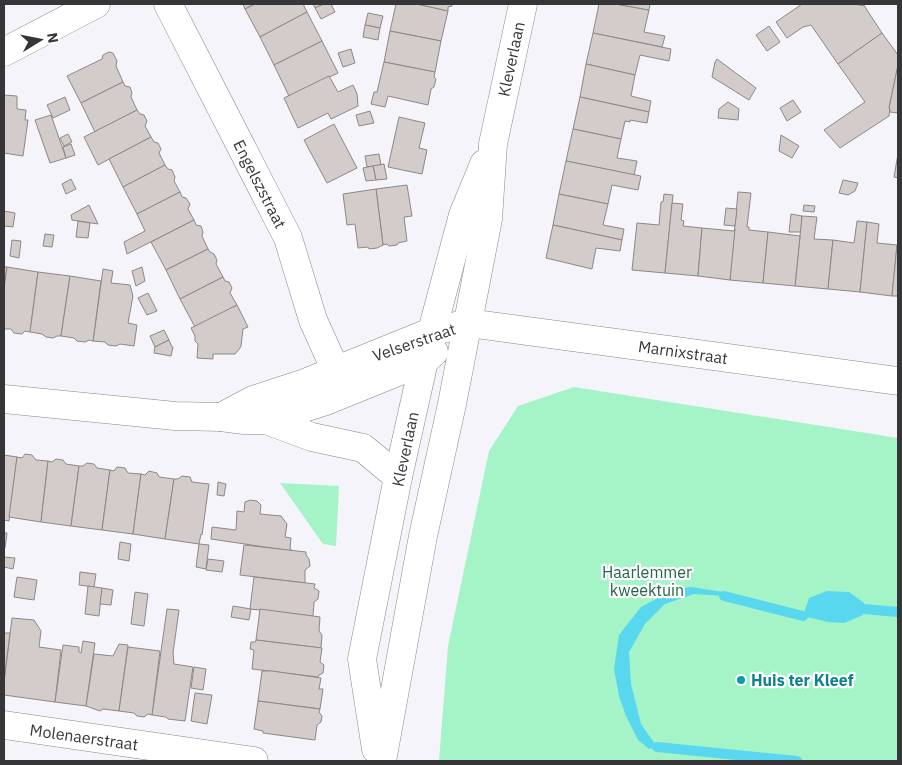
<svg xmlns="http://www.w3.org/2000/svg" width="902" height="765" font-family="'IBM Plex Sans',sans-serif">
  <style>
    .green { fill: #a4f4c7 }
    .water { fill: #59d7ef }
    .lines { fill: none; stroke-linecap: round; stroke-linejoin: round }
    .stream { stroke: #59d7ef; stroke-width: 10 }
    .building { fill: #d3ccca; stroke: #8e8786 }
    .street-casing { stroke: #87868b; stroke-width: 29 }
    .secondary-casing { stroke: #87868b; stroke-width: 29 }
    .street { stroke: #fff; stroke-width: 28 }
    .secondary { stroke: #fff; stroke-width: 28 }
    .culture-dot { fill: #0f9aa8; stroke: #fff; stroke-width: 2 }
    .labels { text-anchor: middle; stroke-width: 4.5; stroke-linejoin: round; paint-order: stroke }
    .street-label { font-size: 16px; fill: #363538; stroke: #fff }
    .park-label { font-size: 16px; fill: #216544; stroke: #fff }
    .culture-label { font-size: 16px; font-weight: bold; fill: #0d838f; stroke: #fff; text-anchor: start }
  </style>
  <rect width="100%" height="100%" fill="#f5f4fa"/>
  <!-- green -->
  <g class="green">
    <polygon points="574,387 898,438 898,761 439,761 448,646 489,451 518,406"/>
    <polygon points="280,483 339,486 336,546 323,544"/>
  </g>
  <!-- water -->
  <g class="water">
    <polygon points="690,587 724,592 724,596 694,594 665,604 645,624 629,652 631,684 641,724 657,747 649,749 638,740 626,716 619,696 614,669 619,635 641,607 673,590"/>
    <polygon points="827,591 849,592 864,603 863,615 844,623 828,622 803,616 809,598"/>
  </g>
  <g class="lines">
    <!-- stream -->
    <g class="stream">
      <polyline points="724,596 803,616"/>
      <polyline points="864,609 898,612"/>
      <polyline points="657,747 797,761"/>
    </g>
  </g>
  <!-- building -->
  <g class="building">
    <polygon points="243,4 255,4 245,9"/>
    <polygon points="255,4 303,4 307,12 260,37 245,9"/>
    <polygon points="313,4 324,4 315,8"/>
    <polygon points="324,4 331,4 335,12 321,19 315,8"/>
    <polygon points="396,4 417,4 448,11 441,41 390,31"/>
    <polygon points="417,4 452,4 452,6 448,7 448,11"/>
    <polygon points="599,4 616,4 649,10 644,32 665,36 662,47 593,33"/>
    <polygon points="616,4 650,4 649,10"/>
    <polygon points="802,4 854,4 865,6 865,7 882,33 838,64 811,25 803,27 787,38 776,22"/>
    <polygon points="307,12 322,41 274,65 260,37"/>
    <polygon points="368,13 383,16 380,28 365,25"/>
    <polygon points="365,25 380,28 378,40 363,37"/>
    <polygon points="769,26 780,42 767,51 756,35"/>
    <polygon points="390,31 441,41 435,72 384,62"/>
    <polygon points="593,33 671,49 669,61 640,55 635,75 586,64"/>
    <polygon points="882,33 898,55 898,65 889,108 890,109 889,116 840,148 824,130 865,102 838,64"/>
    <polygon points="322,41 338,73 289,96 274,65"/>
    <polygon points="351,49 355,63 343,67 338,53"/>
    <polygon points="109,52 113,53 117,61 116,66 123,82 81,103 67,76 102,59 103,55"/>
    <polygon points="717,59 756,88 749,100 712,77 715,62"/>
    <polygon points="384,62 435,72 434,77 436,79 434,87 431,89 428,105 388,96 385,107 371,104 374,92 377,92"/>
    <polygon points="586,64 635,75 631,96 651,101 649,112 580,97"/>
    <polygon points="898,65 898,113 890,112 890,109 889,108"/>
    <polygon points="329,76 338,92 353,85 357,94 358,106 331,119 328,113 298,128 284,98"/>
    <polygon points="123,82 125,86 130,87 132,93 131,97 137,110 95,132 81,103"/>
    <polygon points="4,95 17,96 17,109 26,110 25,120 28,120 23,156 4,153"/>
    <polygon points="65,97 70,110 53,118 47,105"/>
    <polygon points="580,97 649,112 647,123 630,120 630,122 625,121 621,139 573,129"/>
    <polygon points="793,100 801,112 787,121 780,108"/>
    <polygon points="728,102 739,109 738,120 718,118 719,109"/>
    <polygon points="137,110 140,114 144,115 147,121 145,126 151,137 98,165 84,137"/>
    <polygon points="370,111 374,123 359,126 356,115"/>
    <polygon points="51,115 66,158 50,163 35,120"/>
    <polygon points="399,117 425,123 419,148 427,150 422,174 388,167"/>
    <polygon points="334,124 357,168 327,183 304,140"/>
    <polygon points="573,129 621,139 617,158 637,161 634,175 566,161"/>
    <polygon points="68,134 72,142 64,146 60,138"/>
    <polygon points="781,135 799,146 792,158 779,151"/>
    <polygon points="151,137 154,142 158,143 161,149 159,153 165,165 123,187 109,159"/>
    <polygon points="71,144 75,155 66,158 63,147"/>
    <polygon points="379,154 381,165 367,167 365,156"/>
    <polygon points="898,154 898,178 894,177"/>
    <polygon points="566,161 641,176 638,190 612,185 608,204 559,194"/>
    <polygon points="384,164 387,179 376,180 373,166"/>
    <polygon points="165,165 168,169 172,170 175,177 174,181 180,192 137,214 123,187"/>
    <polygon points="373,166 376,180 366,181 363,168"/>
    <polygon points="71,179 76,189 66,194 62,184"/>
    <polygon points="843,180 858,183 855,191 848,195 839,193"/>
    <polygon points="407,185 412,216 404,217 407,241 398,243 397,245 389,246 387,244 383,245 376,189"/>
    <polygon points="376,189 383,245 377,248 369,249 368,247 358,248 355,224 347,225 343,194"/>
    <polygon points="180,192 182,197 186,198 190,204 188,209 194,220 127,254 124,242 145,231 137,214"/>
    <polygon points="738,192 751,193 747,227 749,227 749,230 768,232 763,283 730,280"/>
    <polygon points="559,194 608,204 603,225 624,229 622,240 553,225"/>
    <polygon points="664,194 673,195 665,273 632,270 637,223 659,225 661,202 663,202"/>
    <polygon points="672,203 683,204 681,220 684,221 683,226 702,228 698,276 665,273"/>
    <polygon points="89,205 98,224 72,220 71,215"/>
    <polygon points="804,205 815,206 814,212 803,211"/>
    <polygon points="726,208 737,209 735,226 724,225"/>
    <polygon points="4,211 15,213 13,227 4,226"/>
    <polygon points="791,214 802,216 801,232 789,232"/>
    <polygon points="802,216 817,217 814,239 833,240 828,289 795,286"/>
    <polygon points="194,220 196,225 201,226 203,232 202,236 208,249 166,270 151,242"/>
    <polygon points="78,221 90,223 88,238 76,237"/>
    <polygon points="857,221 867,222 860,292 828,289 833,240 854,243"/>
    <polygon points="867,222 879,224 877,243 897,245 892,296 860,292"/>
    <polygon points="553,225 622,240 620,251 596,248 592,269 546,258"/>
    <polygon points="702,228 734,231 735,229 730,280 698,276"/>
    <polygon points="768,232 800,236 795,286 763,283"/>
    <polygon points="45,234 54,235 52,247 43,246"/>
    <polygon points="12,240 21,241 19,258 10,256"/>
    <polygon points="897,245 898,245 898,296 892,296"/>
    <polygon points="208,249 210,252 214,254 217,260 216,264 223,277 180,299 166,270"/>
    <polygon points="4,267 7,267 4,289"/>
    <polygon points="7,267 38,272 30,332 25,331 22,334 14,333 11,329 4,329 4,289"/>
    <polygon points="142,267 145,281 136,286 132,271"/>
    <polygon points="103,269 113,271 111,283 130,285 133,296 128,323 137,325 134,346 120,344 116,346 108,345 105,342 93,341"/>
    <polygon points="38,272 70,276 61,336 57,336 53,338 46,337 42,334 30,332"/>
    <polygon points="70,276 101,281 93,341 89,340 85,342 77,341 74,338 61,336"/>
    <polygon points="223,277 225,281 229,282 232,288 230,293 237,305 195,327 180,299"/>
    <polygon points="148,293 157,311 147,315 138,298"/>
    <polygon points="237,305 248,327 243,329 241,346 240,348 235,354 213,354 213,359 197,358 198,344 195,341 195,336 191,328"/>
    <polygon points="164,330 169,340 155,347 150,336"/>
    <polygon points="169,340 172,347 173,347 171,356 154,353 155,347"/>
    <polygon points="4,454 4,455 17,457 9,521 4,520"/>
    <polygon points="25,454 32,455 36,460 48,461 41,522 9,517 17,457 22,458"/>
    <polygon points="56,459 63,460 66,464 79,466 71,526 41,522 48,461 52,462"/>
    <polygon points="87,463 94,464 97,468 110,470 102,530 71,526 79,466 83,466"/>
    <polygon points="117,467 125,468 128,473 141,474 133,534 102,530 110,470 114,471"/>
    <polygon points="149,471 157,473 159,477 174,479 165,539 133,534 141,474 145,475"/>
    <polygon points="182,476 190,477 192,482 209,484 202,535 201,534 199,544 165,539 174,479 178,479"/>
    <polygon points="218,482 226,484 224,496 217,495"/>
    <polygon points="250,500 257,501 261,505 260,514 281,516 287,524 285,537 291,538 290,549 292,550 292,551 211,539 212,527 236,530 237,511 244,512 245,502"/>
    <polygon points="4,533 7,533 5,548 4,547"/>
    <polygon points="120,542 131,544 129,561 118,559"/>
    <polygon points="199,544 209,545 206,569 196,567"/>
    <polygon points="244,545 306,552 306,555 309,559 310,566 305,570 305,583 240,575"/>
    <polygon points="4,557 15,558 13,569 4,567"/>
    <polygon points="208,559 224,561 222,572 206,570"/>
    <polygon points="80,572 96,574 94,587 79,585"/>
    <polygon points="17,577 37,580 34,600 14,597"/>
    <polygon points="254,577 315,584 314,588 319,591 318,599 314,602 313,616 250,609"/>
    <polygon points="88,586 102,588 99,616 85,614"/>
    <polygon points="102,588 113,590 111,605 100,604"/>
    <polygon points="135,592 148,594 144,626 131,624"/>
    <polygon points="233,606 251,609 249,620 231,617"/>
    <polygon points="167,609 179,610 173,653 174,664 193,667 185,721 168,719 166,717 152,715"/>
    <polygon points="260,609 320,617 319,631 322,635 321,648 256,640"/>
    <polygon points="12,618 34,620 41,631 39,647 61,650 55,702 4,695 4,681"/>
    <polygon points="4,633 10,633 4,681"/>
    <polygon points="256,640 322,648 320,662 324,665 323,673 319,675 318,677 252,669 254,650 250,649 251,642 255,642"/>
    <polygon points="83,641 95,643 86,706 55,702 63,645 79,647 79,652 81,653"/>
    <polygon points="119,644 128,645 119,711 103,709 100,711 86,706 94,654 113,656"/>
    <polygon points="128,647 160,651 152,715 148,714 144,717 137,716 134,713 119,711"/>
    <polygon points="194,667 206,669 203,690 191,688"/>
    <polygon points="262,671 272,671 321,678 319,689 323,689 320,709 258,701"/>
    <polygon points="195,693 212,695 207,724 191,721"/>
    <polygon points="258,701 320,709 319,712 322,716 321,722 317,725 315,740 263,733 263,731 254,729"/>
  </g>
  <g class="lines">
    <!-- street casing -->
    <g class="street-casing">
      <g id="street">
        <polyline points="168,4 288,238 313,320 336,371"/>
        <polyline points="4,52 96,4"/>
        <polyline points="4,725 254,761"/>
      </g>
    </g>
    <!-- secondary casing -->
    <g class="secondary-casing">
      <g id="secondary">
        <polyline points="4,399 175,416 221,417 244,420 266,420 323,402 375,381 424,361 434,352"/>
        <polyline points="221,417 253,400 305,383 431,332 468,323 898,381"/>
        <polyline points="266,420 312,437 363,448 398,477"/>
        <polyline points="376,749 362,659 398,477 424,361 463,215 484,164"/>
        <polyline points="382,761 423,536 452,404 488,219 493,144 523,4"/>
      </g>
    </g>
    <!-- street -->
    <use href="#street" class="street"/>
    <!-- secondary -->
    <use href="#secondary" class="secondary"/>
  </g>
  <!-- markers -->
  <circle class="culture-dot" cx="741" cy="680" r="5"/>
  <g class="labels">
    <!-- street labels -->
    <g class="street-label">
      <text transform="translate(511 59) rotate(-78)" y="6">Kleverlaan</text>
      <text transform="translate(260 184) rotate(63)" y="6">Engelszstraat</text>
      <text transform="translate(414 342) rotate(-19)" y="6">Velserstraat</text>
      <text transform="translate(683 352) rotate(8)" y="6">Marnixstraat</text>
      <text transform="translate(405 449) rotate(-78)" y="6">Kleverlaan</text>
      <text transform="translate(84 737) rotate(8)" y="6">Molenaerstraat</text>
    </g>
    <!-- park labels -->
    <g class="park-label">
      <text x="647" y="578">Haarlemmer<tspan x="647" dy="18">kweektuin</tspan></text>
    </g>
    <!-- culture labels -->
    <g class="culture-label">
      <text x="751" y="686">Huis ter Kleef</text>
    </g>
  </g>
  <!-- border -->
  <rect width="902" height="765" fill="none" stroke="#363538" stroke-width="10"/>
  <!-- north arrow -->
  <g transform="translate(40 40) rotate(80)" stroke="#ffffff" stroke-width="4" paint-order="stroke">
  <path d="M0-4L9 19L0 12L-9 19Z" fill="#363538"/>
  <text y="-8" font-size="14" font-weight="bold" text-anchor="middle" fill="#363538">N</text>
  </g>
</svg>
